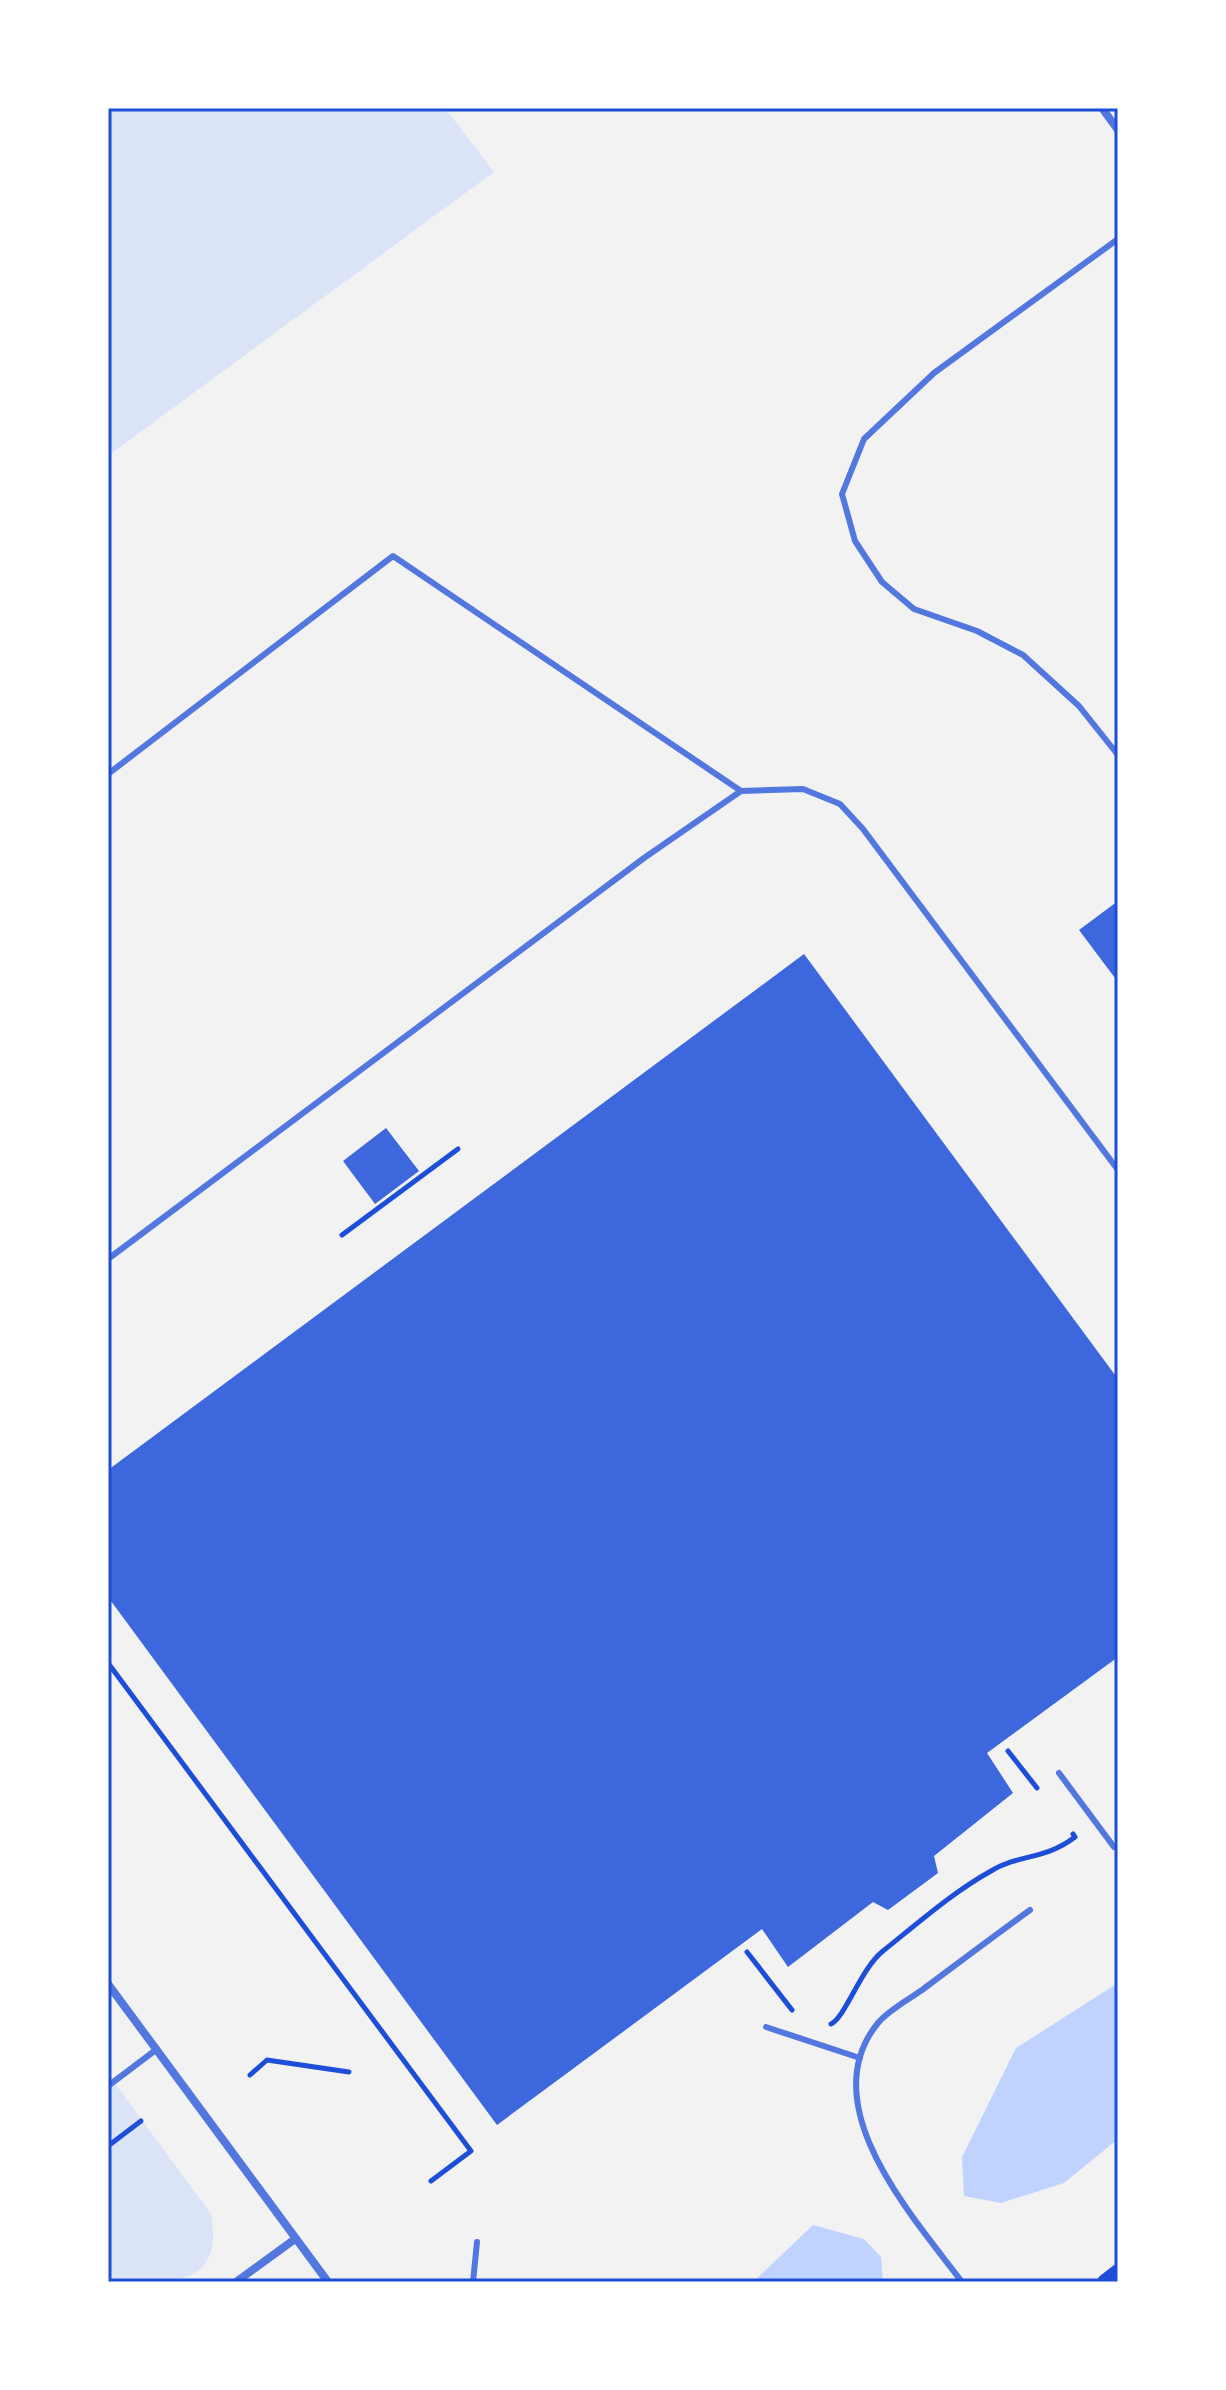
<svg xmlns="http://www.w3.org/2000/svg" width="1226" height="2390" font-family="Jost,sans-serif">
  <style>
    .green { fill: #dbe4f7 }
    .water { fill: #bfd3fe }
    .building { fill: #3d67dc }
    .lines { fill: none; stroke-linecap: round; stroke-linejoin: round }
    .path { stroke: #1d4ed8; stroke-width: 5 }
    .service { stroke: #5277de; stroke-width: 6 }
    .minor { stroke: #5277de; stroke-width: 8 }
    .secondary { stroke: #1d4ed8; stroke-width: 16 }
    .neatline { fill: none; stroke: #1d4ed8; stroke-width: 3 }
  </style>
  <rect width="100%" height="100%" fill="#f2f2f2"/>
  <!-- green -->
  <g class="green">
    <polygon points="108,108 445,108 494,172 108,456"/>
    <path d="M108,2074L211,2214C226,2292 161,2282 108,2282Z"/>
  </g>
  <!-- water -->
  <g class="water">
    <polygon points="1118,1983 1118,2139 1064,2183 1001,2203 964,2196 962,2157 1016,2048"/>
    <polygon points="813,2225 864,2239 881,2257 883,2282 753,2282"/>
  </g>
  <!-- building -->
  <g class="building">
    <polygon points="1118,901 1118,982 1079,930"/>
    <polygon points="804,954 1118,1379 1118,1657 987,1753 1013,1793 934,1856 938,1873 888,1910 873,1902 788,1967 762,1929 497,2125 108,1597 108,1470"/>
    <polygon points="386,1128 419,1171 375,1204 343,1161"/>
  </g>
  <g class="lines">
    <!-- path -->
    <g class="path">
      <polyline points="342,1235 458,1149"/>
      <polyline points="108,1663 471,2151 431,2181"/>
      <polyline points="1008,1751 1037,1788"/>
      <polyline points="747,1952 792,2010"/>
      <path d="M831,2024C845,2018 861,1968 883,1951C917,1924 953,1892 991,1871C1019,1854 1045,1860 1075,1837L1073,1834"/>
      <polyline points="250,2075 267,2060 349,2072"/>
      <polyline points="108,2146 141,2121"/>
    </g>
    <!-- service -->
    <g class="service">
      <polyline points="1118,239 934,373 864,439 842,494 855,541 882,582 914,609 977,631 1023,655 1079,706 1118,755"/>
      <polyline points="108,774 393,556 741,791"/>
      <polyline points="108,1259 644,858 741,791 803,789 840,804 863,829 1118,1170"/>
      <polyline points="1059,1773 1114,1847"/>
      <polyline points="766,2027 860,2058"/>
      <polyline points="108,2086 157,2049"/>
      <polyline points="108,2215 108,2216"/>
      <polyline points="473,2282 477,2242"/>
      <path d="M962,2282C914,2218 811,2105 878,2023C889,2010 908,2000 922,1990C958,1963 994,1936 1030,1910"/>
    </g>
    <!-- minor -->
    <g class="minor">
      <polyline points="1102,108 1118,130"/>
      <polyline points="108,1984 328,2282"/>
      <polyline points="236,2282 295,2239"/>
    </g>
    <!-- secondary -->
    <polyline class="secondary" points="1105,2282 1118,2272"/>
  </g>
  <!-- border -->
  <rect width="1226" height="2390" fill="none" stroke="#ffffff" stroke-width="220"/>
  <rect x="110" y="110" width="1006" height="2170" class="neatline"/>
</svg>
